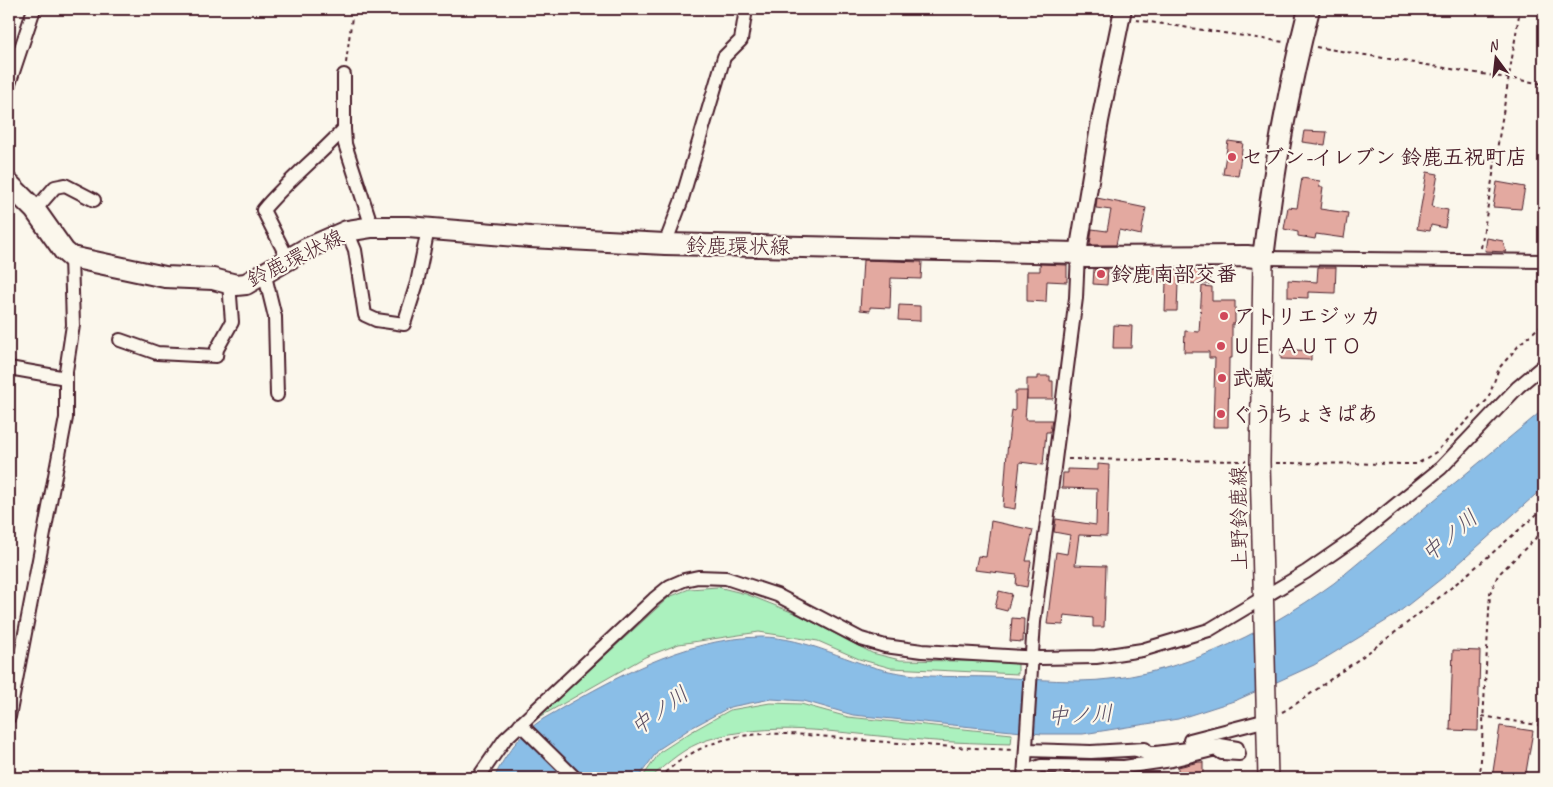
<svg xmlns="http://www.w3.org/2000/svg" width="1553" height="787" font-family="Caveat,'Klee One',sans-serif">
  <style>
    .green { fill: #abf1be; stroke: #7a8874 }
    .water { fill: #8abee7; stroke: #707e9c }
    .building { fill: #e3a9a0; stroke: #4a1f2b }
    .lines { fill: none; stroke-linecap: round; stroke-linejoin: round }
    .minor-casing { stroke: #4a1f2b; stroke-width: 16 }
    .tertiary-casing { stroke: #4a1f2b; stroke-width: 20 }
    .secondary-casing { stroke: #4a1f2b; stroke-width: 22 }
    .primary-casing { stroke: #4a1f2b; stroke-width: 24 }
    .path { stroke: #4a1f2b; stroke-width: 2; stroke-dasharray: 4 4; stroke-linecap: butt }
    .minor { stroke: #fbf7ec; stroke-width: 12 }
    .tertiary { stroke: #fbf7ec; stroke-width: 16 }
    .secondary { stroke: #fbf7ec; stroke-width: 19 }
    .primary { stroke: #fbf7ec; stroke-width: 20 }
    .poi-dot { fill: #d1495b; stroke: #fbf7ec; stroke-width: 2 }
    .labels { text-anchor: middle; stroke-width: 4.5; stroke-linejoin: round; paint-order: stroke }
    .poi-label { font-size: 21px; font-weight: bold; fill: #4a1f2b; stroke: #fbf7ec; text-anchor: start }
    .street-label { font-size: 21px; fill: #4a1f2b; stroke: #fbf7ec }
    .water-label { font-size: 22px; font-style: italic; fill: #5d4f63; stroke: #fbf7ec }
  </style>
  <rect width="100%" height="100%" fill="#fbf7ec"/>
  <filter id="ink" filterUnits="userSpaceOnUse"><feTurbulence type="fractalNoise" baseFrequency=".02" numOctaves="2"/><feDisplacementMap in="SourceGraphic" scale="10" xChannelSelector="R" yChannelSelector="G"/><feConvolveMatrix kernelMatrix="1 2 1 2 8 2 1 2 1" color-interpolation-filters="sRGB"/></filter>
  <g filter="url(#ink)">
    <!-- green -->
    <g class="green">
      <polygon points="718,587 746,594 799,615 872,653 900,660 1018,662 1018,674 891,668 859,659 818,641 759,632 679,644 645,657 536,719 669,597 689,589"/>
      <path d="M770,703L801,704L848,717L1012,734L1011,744C974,743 937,742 901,738C838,733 769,720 707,740C685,747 668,762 651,778H642L660,752L691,732L730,710Z"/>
    </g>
    <!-- water -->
    <path class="water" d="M1544,409V487L1446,575L1394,616L1314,665L1237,700L1178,719L1083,734H1042L853,715L804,701L771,699L730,707L691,728L659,749L638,778H494C506,753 520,734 543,719C609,681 682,638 761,637C808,637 849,664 894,672C925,678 959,676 991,677C1020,678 1049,681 1079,681C1170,680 1261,636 1334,583Z"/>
    <!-- building -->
    <g class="building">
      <polygon points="1304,131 1327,132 1325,145 1302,142"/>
      <polygon points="1228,141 1243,143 1238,176 1223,174"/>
      <polygon points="1427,172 1438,174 1432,207 1448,210 1445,228 1431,225 1430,231 1417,229"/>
      <polygon points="1302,178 1320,181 1319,187 1323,187 1320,209 1348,213 1344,238 1316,234 1315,239 1298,236 1298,232 1284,229 1288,207 1297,208"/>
      <polygon points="1497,182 1525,187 1521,209 1493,207"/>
      <polygon points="1097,198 1146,208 1141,235 1119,230 1116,245 1090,245 1092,229 1107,231 1111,210 1096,208"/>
      <polygon points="1487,238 1503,241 1506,252 1485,251"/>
      <polygon points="863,260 922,262 921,279 891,278 890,308 870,307 870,311 860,310"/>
      <polygon points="1040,264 1067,265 1067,282 1047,281 1046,302 1027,301 1027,271 1040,271"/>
      <polygon points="1318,267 1336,267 1335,293 1308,292 1308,298 1288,297 1288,280 1317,282"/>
      <polygon points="1152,268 1200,270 1211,268 1210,284 1178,283 1177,311 1165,311 1166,281 1152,282"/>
      <polygon points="1094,269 1108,269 1107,285 1093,284"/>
      <polygon points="1202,286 1212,287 1212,301 1235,301 1235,324 1232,324 1232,358 1229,358 1228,427 1213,427 1215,358 1209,358 1209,352 1184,352 1185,331 1199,332"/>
      <polygon points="899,305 920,306 920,321 898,320"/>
      <polygon points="1114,325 1132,326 1131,348 1113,348"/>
      <polygon points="1281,349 1311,351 1311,360 1281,359"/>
      <polygon points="1038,376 1050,376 1050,381 1053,381 1053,399 1027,399 1027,379 1038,379"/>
      <polygon points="1015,391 1027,391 1025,420 1052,420 1050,432 1046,432 1043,465 1020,462 1015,509 1003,507 1007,452 1012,410 1015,411"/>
      <polygon points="1098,464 1109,465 1107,536 1079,535 1075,565 1106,566 1104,627 1093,627 1093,618 1064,615 1063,625 1047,624 1056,552 1067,554 1070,535 1054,532 1056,519 1096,525 1097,489 1062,488 1063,473 1068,473 1068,469 1098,470"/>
      <polygon points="991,521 1033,530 1026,561 1031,561 1027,587 1016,585 1017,575 975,570 978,556 986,557"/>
      <polygon points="999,591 1012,594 1007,611 995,608"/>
      <polygon points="1012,618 1024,619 1023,642 1010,641"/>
      <polygon points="1453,650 1480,651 1478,731 1450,730"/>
      <polygon points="1500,726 1533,731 1525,778 1492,778"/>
      <polygon points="1199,762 1203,762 1203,778 1178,777 1178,767"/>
    </g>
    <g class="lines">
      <!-- minor casing -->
      <g class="minor-casing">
        <g id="minor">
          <polyline points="9,84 34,9"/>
          <polyline points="344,129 345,144 372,227"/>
          <polyline points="35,210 55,187 65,185 94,200"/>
          <polyline points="347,231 355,250 365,315 376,320 404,324 417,283 428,229"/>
          <polyline points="665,244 681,202 724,57 741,40 746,9"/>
          <polyline points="1263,258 1544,261"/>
          <path d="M288,259L263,210C288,180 318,157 344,129V75"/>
          <polyline points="264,272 275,317 277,395"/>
          <polyline points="120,340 157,353 216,356 217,349 232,322 229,283"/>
          <polyline points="9,368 66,378"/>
          <polyline points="9,717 66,418 66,371 73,325 71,257"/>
          <polyline points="520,724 575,778"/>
          <polyline points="1190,740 1267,720"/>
          <polyline points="1027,750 1091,752 1145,749"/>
          <polyline points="478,778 505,739 654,599 670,586 684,580 698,577 726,578 777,595 861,639 885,646 922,651 1040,658 1096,657 1142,650 1209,630 1306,572 1355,538 1441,468 1518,387 1544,365"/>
          <polyline points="1024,778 1034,622 1076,298 1078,253"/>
          <polyline points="1033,778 1035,768 1041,766 1124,767 1172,760 1216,749 1222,753 1239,754 1237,748 1220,745 1156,753 1146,753 1137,750"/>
        </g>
      </g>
      <!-- tertiary casing -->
      <g class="tertiary-casing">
        <polyline id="tertiary" points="1078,253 1100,121 1123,9"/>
      </g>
      <!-- secondary casing -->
      <g class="secondary-casing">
        <polyline id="secondary" points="1263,258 1260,462 1268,778"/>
      </g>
      <!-- primary casing -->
      <g class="primary-casing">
        <path id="primary" d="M9,184L35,210L64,251L71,257L165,277L213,279L236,285L246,284L306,249L347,231L372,227H408L530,237L665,244L1078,253L1085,257L1247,256L1263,258C1273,174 1288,90 1309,9"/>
      </g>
      <!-- path -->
      <g class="path">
        <polyline points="1136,20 1284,42"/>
        <polyline points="1316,47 1544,84"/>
        <polyline points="346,63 353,9"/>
        <polyline points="1481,248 1520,9"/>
        <polyline points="1068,459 1246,461"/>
        <polyline points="1276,463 1417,464 1436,452 1488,399 1499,368 1522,342 1544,323"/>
        <path d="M1282,712C1304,700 1322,685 1342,671C1413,622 1479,565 1544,508"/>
        <polyline points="1482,716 1544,726"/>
        <path d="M659,778C682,756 709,741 742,736C785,730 831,738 874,741C921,745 967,748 1014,750"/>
        <polyline points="1480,778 1490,593 1498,575 1544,530"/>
      </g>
      <!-- minor -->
      <use href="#minor" class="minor"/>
      <!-- tertiary -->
      <use href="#tertiary" class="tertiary"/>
      <!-- secondary -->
      <use href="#secondary" class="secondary"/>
      <!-- primary -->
      <use href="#primary" class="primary"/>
    </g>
  </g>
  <!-- markers -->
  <g class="poi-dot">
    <circle cx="1232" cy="157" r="5"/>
    <circle cx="1101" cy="274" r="5"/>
    <circle cx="1224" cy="316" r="5"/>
    <circle cx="1221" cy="346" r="5"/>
    <circle cx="1222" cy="378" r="5"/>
    <circle cx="1221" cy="414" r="5"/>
  </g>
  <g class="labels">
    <!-- poi labels -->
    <g class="poi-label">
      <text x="1242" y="164">セブン-イレブン 鈴鹿五祝町店</text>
      <text x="1111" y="281">鈴鹿南部交番</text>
      <text x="1234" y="323">アトリエジッカ</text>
      <text x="1231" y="353">ＵＥ ＡＵＴＯ</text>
      <text x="1232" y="385">武蔵</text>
      <text x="1231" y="421">ぐうちょきぱあ</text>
    </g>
    <!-- street labels -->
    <g class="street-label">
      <text transform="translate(738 246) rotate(1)" y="7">鈴鹿環状線</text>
      <text transform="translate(295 258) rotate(-26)" y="7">鈴鹿環状線</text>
      <text transform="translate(1239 518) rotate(-91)" y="7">上野鈴鹿線</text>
    </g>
    <!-- water labels -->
    <g class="water-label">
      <text transform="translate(1449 535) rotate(-40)" y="8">中ノ川</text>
      <text transform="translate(659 710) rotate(-36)" y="8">中ノ川</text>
      <text transform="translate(1080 714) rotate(-3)" y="8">中ノ川</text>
    </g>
  </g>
  <!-- margin -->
  <rect width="1553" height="787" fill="none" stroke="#fbf7ec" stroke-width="30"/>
  <rect x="15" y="15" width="1523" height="757" fill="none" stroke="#4a1f2b" stroke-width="2" filter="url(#ink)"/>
  <!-- north arrow -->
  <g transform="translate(1496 58) rotate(345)" stroke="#fbf7ec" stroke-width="4" paint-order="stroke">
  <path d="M0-4L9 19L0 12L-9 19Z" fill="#4a1f2b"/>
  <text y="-8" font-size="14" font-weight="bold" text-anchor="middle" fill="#4a1f2b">N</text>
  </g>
</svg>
